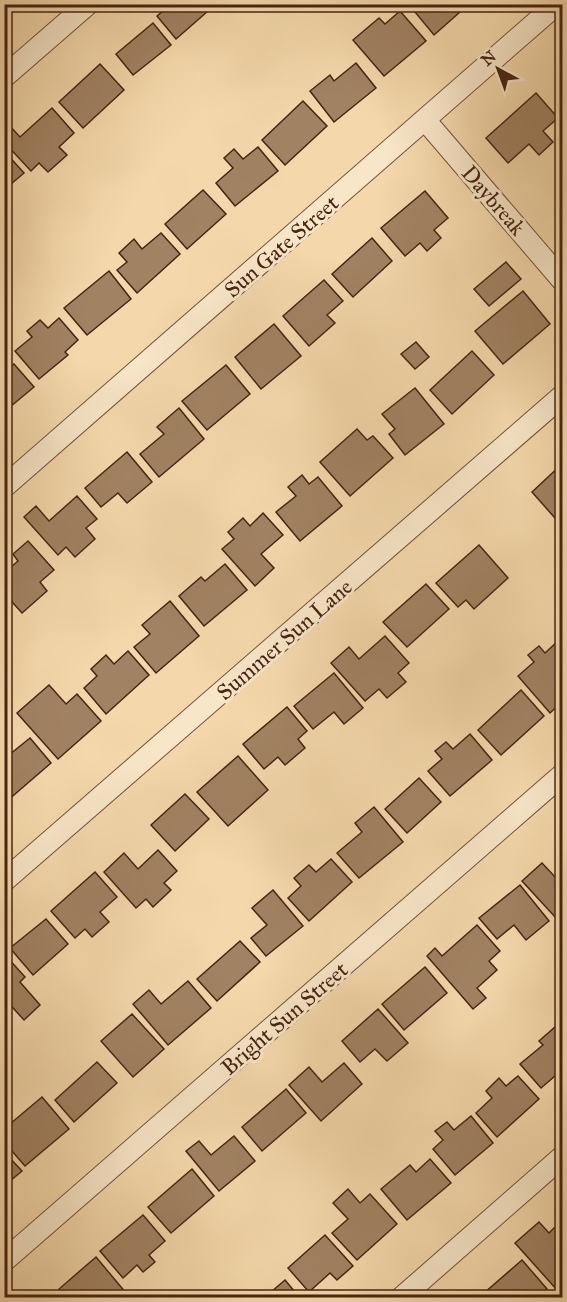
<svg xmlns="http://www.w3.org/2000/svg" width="567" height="1302" font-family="'IM FELL Great Primer',serif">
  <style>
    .building { fill: #a18262; stroke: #472413; stroke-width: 1.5 }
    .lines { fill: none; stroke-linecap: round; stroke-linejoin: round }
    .street-casing { stroke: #725139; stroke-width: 23 }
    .street { stroke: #f8e6c8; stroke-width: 21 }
    .labels { text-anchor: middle; stroke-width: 6; stroke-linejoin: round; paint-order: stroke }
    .street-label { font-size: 22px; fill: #472413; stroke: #f8e6c8 }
  </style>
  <rect width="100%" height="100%" fill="#f4d8ab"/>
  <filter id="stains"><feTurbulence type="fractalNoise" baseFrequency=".00333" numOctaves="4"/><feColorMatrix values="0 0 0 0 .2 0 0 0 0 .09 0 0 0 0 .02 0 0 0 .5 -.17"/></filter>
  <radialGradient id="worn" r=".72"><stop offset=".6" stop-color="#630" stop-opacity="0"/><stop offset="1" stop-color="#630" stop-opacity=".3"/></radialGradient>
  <!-- building -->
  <g class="building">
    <polygon points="171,4 216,4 176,39 157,16"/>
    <polygon points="411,4 469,4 434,35 410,6"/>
    <polygon points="400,11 426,41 384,76 353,40 379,18 385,24"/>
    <polygon points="153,23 171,45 133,75 116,54"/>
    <polygon points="356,63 376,88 334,122 310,91 330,75 334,81"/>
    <polygon points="100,64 124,90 83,128 59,102"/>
    <polygon points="536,93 558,118 543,131 553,142 539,155 529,144 508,163 486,138"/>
    <polygon points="303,101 327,126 285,165 262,140"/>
    <polygon points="52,108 74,133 59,147 67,155 48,172 39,163 31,171 4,142 4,125 7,123 20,137"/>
    <polygon points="258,147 278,171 235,206 216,183 233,168 224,158 234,149 243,159"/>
    <polygon points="4,151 24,173 4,190"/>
    <polygon points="203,190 226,214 187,249 165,224"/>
    <polygon points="425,191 448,218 434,230 441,238 427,251 420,243 405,256 381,228"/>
    <polygon points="161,233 180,254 137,293 117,270 127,262 119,253 134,239 142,249"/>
    <polygon points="372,238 392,261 353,297 332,274"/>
    <polygon points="506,262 521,279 489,306 474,289"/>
    <polygon points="109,271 131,299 87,335 64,308"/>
    <polygon points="324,280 343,301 327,315 335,323 309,346 283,316"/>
    <polygon points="523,291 550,324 503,364 475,331"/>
    <polygon points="59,318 78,340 65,352 68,355 39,379 15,351 32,337 27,331 40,320 48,328"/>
    <polygon points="274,324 301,356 261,389 235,357"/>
    <polygon points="416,342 429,357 415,369 401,354"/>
    <polygon points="472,351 494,375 452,414 430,390"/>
    <polygon points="14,364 34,387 4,412 4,371"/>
    <polygon points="226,365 250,394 207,430 182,401"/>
    <polygon points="415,388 444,424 405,455 389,434 395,429 382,414"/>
    <polygon points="179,408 204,439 159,477 140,454 164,434 157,427"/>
    <polygon points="357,429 367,440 373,436 393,458 350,496 320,462"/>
    <polygon points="127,452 152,482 127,503 118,493 101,507 85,488"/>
    <polygon points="562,464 562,526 532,492"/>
    <polygon points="302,475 309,484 318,477 342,506 300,541 276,512 296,496 288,487"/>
    <polygon points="77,496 97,519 86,528 95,539 75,557 66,547 58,555 24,517 36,506 49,521"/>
    <polygon points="263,513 283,535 261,554 274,568 255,586 222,549 234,539 228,532 243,518 250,526"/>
    <polygon points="28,541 54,570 40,582 47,591 22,613 4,593 4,573 18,561 13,554"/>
    <polygon points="479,545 508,578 474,609 466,600 458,607 436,583"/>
    <polygon points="225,564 247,590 204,626 179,596 201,577 205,581"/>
    <polygon points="426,584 449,609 407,647 383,622"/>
    <polygon points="170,601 199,636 156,673 134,647 150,634 142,625"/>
    <polygon points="385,636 409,663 398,673 406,682 387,698 379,689 365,701 331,663 349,647 359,659"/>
    <polygon points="557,642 562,649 562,676 557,681 562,688 562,702 550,713 518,676 534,662 528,655 539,646 545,653"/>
    <polygon points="128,651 149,675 106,714 84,688 97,676 91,669 106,655 114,664"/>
    <polygon points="334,673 363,708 344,724 334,712 313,729 294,706"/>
    <polygon points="49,685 66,704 77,694 101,721 58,759 17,713"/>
    <polygon points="521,690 544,716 501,755 478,730"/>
    <polygon points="287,707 307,731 298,739 305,748 285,765 278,757 264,769 243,744"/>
    <polygon points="470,734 492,760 450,796 428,771 442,759 435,751 446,742 453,749"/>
    <polygon points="30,738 51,763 7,801 4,798 4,759"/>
    <polygon points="238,756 268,790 228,826 197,792"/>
    <polygon points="419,778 441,802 407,833 385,809"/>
    <polygon points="185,794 209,819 175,851 151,825"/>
    <polygon points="374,807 403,842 359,878 337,853 362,832 355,823"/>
    <polygon points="158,850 177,871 164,883 171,890 153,907 146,899 136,908 104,872 124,853 138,869"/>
    <polygon points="331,859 352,882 309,921 288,898 301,886 294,878 309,865 316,872"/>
    <polygon points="542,863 556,878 562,872 562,912 556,918 522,881"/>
    <polygon points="95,872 117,897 100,912 109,922 92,937 85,929 75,938 51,911"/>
    <polygon points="520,885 549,921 526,940 514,925 497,939 479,918"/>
    <polygon points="273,890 303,926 266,956 251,938 267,925 252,908"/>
    <polygon points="46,919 68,944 33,975 10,948"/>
    <polygon points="477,925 500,951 489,961 497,970 477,988 486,998 473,1009 427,956 435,948 442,956"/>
    <polygon points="240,941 260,962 217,1001 197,979"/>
    <polygon points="6,956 25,977 20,982 40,1005 24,1020 4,998 4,958"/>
    <polygon points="425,967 447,993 404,1030 382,1004"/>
    <polygon points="188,981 211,1008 168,1045 133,1004 149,990 161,1004"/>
    <polygon points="378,1009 408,1043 387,1061 375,1049 360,1062 342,1041"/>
    <polygon points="132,1014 164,1049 133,1077 101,1041"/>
    <polygon points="562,1021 562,1070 541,1088 520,1064 543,1045 539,1041"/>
    <polygon points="97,1062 117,1083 74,1122 55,1100"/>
    <polygon points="344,1063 362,1084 321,1121 289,1085 309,1067 322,1082"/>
    <polygon points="518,1076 539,1099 497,1137 476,1113 492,1098 486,1091 499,1078 506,1086"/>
    <polygon points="286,1089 306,1113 262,1151 242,1127"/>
    <polygon points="42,1097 69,1129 25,1166 4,1142 4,1129"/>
    <polygon points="471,1116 493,1143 455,1175 433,1149 443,1140 435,1131 447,1122 454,1130"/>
    <polygon points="234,1136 255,1161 219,1191 186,1151 199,1141 211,1155"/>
    <polygon points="4,1152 22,1171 4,1186"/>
    <polygon points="430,1159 451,1183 407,1220 381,1189 410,1165 416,1172"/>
    <polygon points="192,1169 214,1196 171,1233 148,1207"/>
    <polygon points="348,1189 360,1203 370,1194 397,1224 357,1260 332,1233 348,1219 333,1203"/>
    <polygon points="143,1215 165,1241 149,1255 155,1262 143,1272 137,1265 123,1278 100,1251"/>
    <polygon points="562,1220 562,1286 558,1291 515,1243 539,1222 549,1233"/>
    <polygon points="325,1235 353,1266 337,1280 330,1273 309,1292 288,1268"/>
    <polygon points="96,1257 126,1293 120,1298 66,1298 59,1289"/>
    <polygon points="522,1260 547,1289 537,1298 488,1298 484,1293"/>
    <polygon points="285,1280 300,1298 264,1298"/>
  </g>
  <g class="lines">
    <!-- street casing -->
    <g class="street-casing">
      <g id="street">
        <polyline points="4,77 88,4"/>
        <polyline points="425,120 562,280"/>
        <polyline points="4,487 557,4"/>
        <polyline points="4,881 562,396"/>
        <polyline points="4,1261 562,775"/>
        <polyline points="401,1298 562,1157"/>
      </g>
    </g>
    <!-- street -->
    <use href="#street" class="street"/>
  </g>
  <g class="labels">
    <!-- street labels -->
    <g class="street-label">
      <text transform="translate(494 200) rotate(49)" y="8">Daybreak</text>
      <text transform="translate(281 246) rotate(-41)" y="8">Sun Gate Street</text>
      <text transform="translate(284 639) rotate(-41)" y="8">Summer Sun Lane</text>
      <text transform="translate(284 1018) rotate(-41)" y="8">Bright Sun Street</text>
    </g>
  </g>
  <!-- margin -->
  <rect width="567" height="1302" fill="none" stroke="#f4d8ab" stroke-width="24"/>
  <rect x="6" y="6" width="555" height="1290" fill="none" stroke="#472413" stroke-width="3"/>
  <rect x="12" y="12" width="543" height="1278" fill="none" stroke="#472413" stroke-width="1.5"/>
  <!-- north arrow -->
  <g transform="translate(498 69) rotate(319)" stroke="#f8e6c8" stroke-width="4.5" paint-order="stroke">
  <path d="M0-4.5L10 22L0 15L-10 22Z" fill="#472413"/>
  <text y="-9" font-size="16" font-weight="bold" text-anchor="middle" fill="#472413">N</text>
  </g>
  <rect width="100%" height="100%" filter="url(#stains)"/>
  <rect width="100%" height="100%" fill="url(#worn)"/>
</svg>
